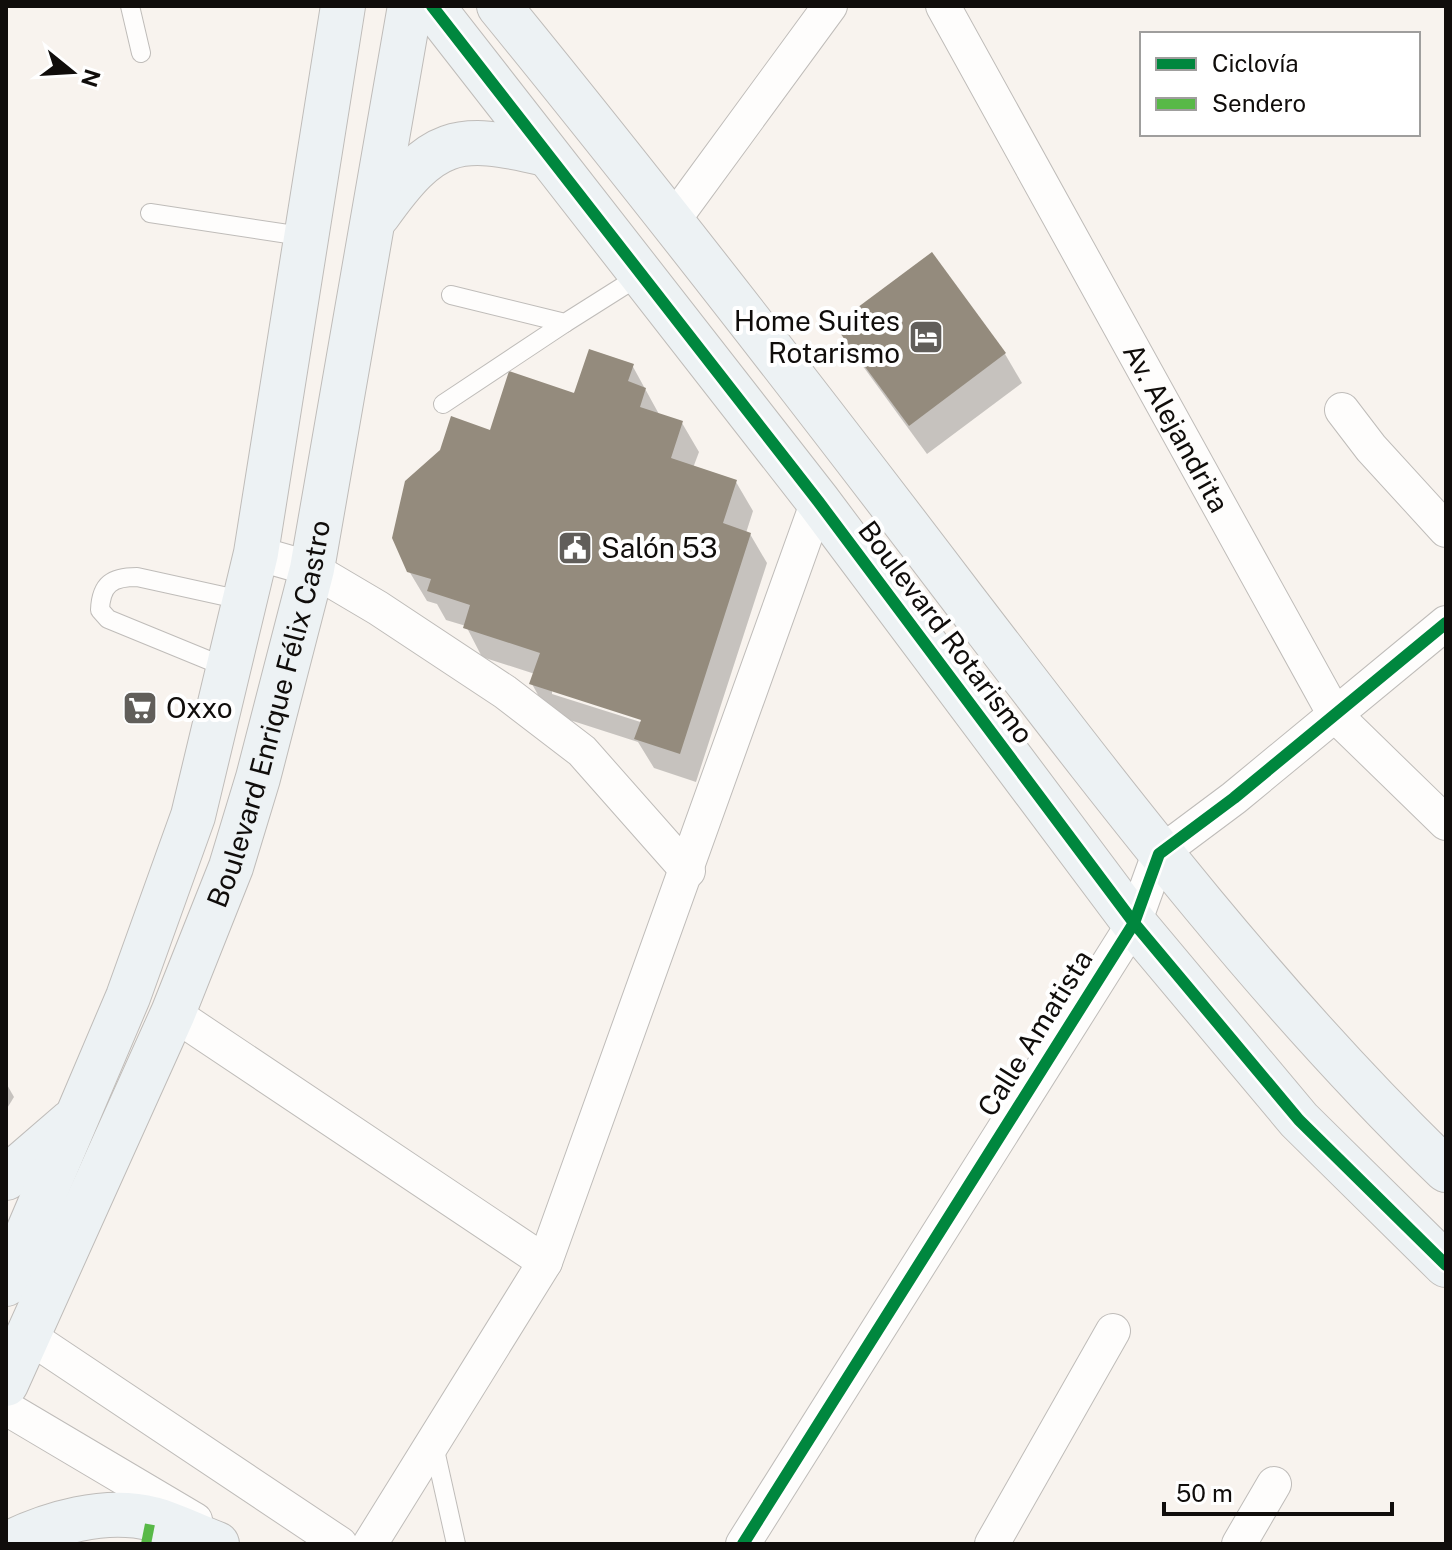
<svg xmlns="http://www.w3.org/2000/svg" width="1452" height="1550" font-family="'Public Sans',sans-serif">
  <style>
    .shadow { fill: #0003; fill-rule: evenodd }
    .building { fill: #948b7d }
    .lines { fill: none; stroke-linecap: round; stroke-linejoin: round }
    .lane-casing { stroke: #bfbcb9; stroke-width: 20 }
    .street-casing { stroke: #bfbcb9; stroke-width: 36 }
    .secondary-casing { stroke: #bfbcb9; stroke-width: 46 }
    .lane { stroke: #fefdfc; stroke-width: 18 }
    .street { stroke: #fefdfc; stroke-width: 34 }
    .secondary { stroke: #edf2f4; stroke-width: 44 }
    .quiet { stroke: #58b947; stroke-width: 10; stroke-dasharray: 20 10; stroke-linecap: butt }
    .cycleway-casing { stroke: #fff; stroke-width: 17 }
    .cycleway { stroke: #00873e; stroke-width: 12 }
    .labels { text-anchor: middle; stroke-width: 8; stroke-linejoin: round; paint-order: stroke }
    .poi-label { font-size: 28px; fill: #100d0b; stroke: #fff; text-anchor: start }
    .street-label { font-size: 28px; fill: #100d0b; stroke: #fff }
  </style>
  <rect width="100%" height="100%" fill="#f8f3ee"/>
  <!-- shadow -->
  <g class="shadow">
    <polygon points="931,255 1005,354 1022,383 927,454 854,354 837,325"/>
    <path d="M632,365L660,416L682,423L699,452L693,468L736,482L753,511L746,533L750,534L767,563L696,782L654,768L638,742L548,713L532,684L535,674L482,657L466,626L446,620L437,604L427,601L409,571L491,432ZM552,690L651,721L650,725L552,694Z"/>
    <polygon points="6,1083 14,1097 6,1110"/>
  </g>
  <!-- building -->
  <g class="building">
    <polygon points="932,252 1006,353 909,426 834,325"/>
    <polygon points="589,349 634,364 628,381 646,388 640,407 683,421 671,458 737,480 723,523 751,533 680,754 634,739 641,720 529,684 540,653 463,628 470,605 427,591 431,579 407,572 392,538 405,481 440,450 451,416 490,430 509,371 574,393"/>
  </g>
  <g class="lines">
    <!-- lane casing -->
    <g class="lane-casing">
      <g id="lane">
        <polyline points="130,6 141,53"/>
        <polyline points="150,213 308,237"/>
        <polyline points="451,295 565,323 641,275"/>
        <polyline points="443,404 565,323"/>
        <path d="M230,669L108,619L100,610C101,584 112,577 137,577L246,601"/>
        <polyline points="433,1441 456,1544"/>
      </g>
    </g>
    <!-- street casing -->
    <g class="street-casing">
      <g id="street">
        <path id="s1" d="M943,6L1335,715L1446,823"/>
        <polyline points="674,219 830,6"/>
        <polyline points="1342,410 1371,448 1446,530"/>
        <polyline points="256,553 312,569 378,608 505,692 582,751 688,871"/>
        <polyline points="173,1013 545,1262"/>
        <polyline points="27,1335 340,1544"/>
        <polyline points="6,1408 195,1520"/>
        <polyline points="370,1544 545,1262 818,501"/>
        <polyline points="743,1544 1134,923 1159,854 1234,798 1446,623"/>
        <polyline points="992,1544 1113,1331"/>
        <polyline points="1239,1544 1274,1484"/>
      </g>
    </g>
    <!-- secondary casing -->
    <g class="secondary-casing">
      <g id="secondary">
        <polyline points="432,6 818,501 1134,923 1299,1120 1446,1265"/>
        <path d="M499,6C658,201 812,400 964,600C1116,798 1266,996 1446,1170"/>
        <path d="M378,215C432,139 455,132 545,154"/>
        <polyline points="6,1178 71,1122"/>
        <polyline points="6,1284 128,997 193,816 256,553 343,6"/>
        <path id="s2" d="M6,1384L173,1013L231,867L258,778L312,569L410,6"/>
        <path d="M7,1544C50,1523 105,1507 153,1519C174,1525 196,1536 217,1544"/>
      </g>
    </g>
    <!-- lane -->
    <use href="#lane" class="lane"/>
    <!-- street -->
    <use href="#street" class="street"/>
    <!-- secondary -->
    <use href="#secondary" class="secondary"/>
    <!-- quiet -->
    <polyline class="quiet" points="146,1544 151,1519"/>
    <!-- cycleway casing -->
    <g class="cycleway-casing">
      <g id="cycleway">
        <polyline points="432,6 818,501 1134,923 1299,1120 1446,1265"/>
        <polyline points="743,1544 1134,923 1159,854 1234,798 1446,623"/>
      </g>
    </g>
    <!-- cycleway -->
    <use href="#cycleway" class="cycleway"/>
  </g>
  <!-- icons -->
  <defs>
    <g id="hotel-square" transform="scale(1.8)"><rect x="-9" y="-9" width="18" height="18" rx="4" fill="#615e5a" stroke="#fff"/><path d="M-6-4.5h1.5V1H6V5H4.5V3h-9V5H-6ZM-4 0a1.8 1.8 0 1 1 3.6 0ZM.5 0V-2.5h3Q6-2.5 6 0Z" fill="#fff"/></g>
    <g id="civic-square" transform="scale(1.8)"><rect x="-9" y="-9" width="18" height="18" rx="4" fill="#615e5a" stroke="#fff"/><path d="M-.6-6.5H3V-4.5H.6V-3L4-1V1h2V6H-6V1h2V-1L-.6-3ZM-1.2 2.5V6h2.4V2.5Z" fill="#fff"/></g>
    <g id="supermarket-square" transform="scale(1.8)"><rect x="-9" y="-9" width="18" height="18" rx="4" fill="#615e5a" stroke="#fff"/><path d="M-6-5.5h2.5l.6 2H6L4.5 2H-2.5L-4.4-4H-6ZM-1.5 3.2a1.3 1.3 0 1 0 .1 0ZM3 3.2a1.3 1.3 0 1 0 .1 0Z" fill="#fff"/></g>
  </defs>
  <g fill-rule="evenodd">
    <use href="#hotel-square" x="926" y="337"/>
    <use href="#civic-square" x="575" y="548"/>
    <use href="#supermarket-square" x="140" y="708"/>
  </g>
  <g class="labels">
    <!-- poi labels -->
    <g class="poi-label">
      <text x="900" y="331" text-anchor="end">Home Suites<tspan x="900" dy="32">Rotarismo</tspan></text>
      <text x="601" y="558">Salón 53</text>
      <text x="166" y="718">Oxxo</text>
    </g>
    <!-- street labels -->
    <g class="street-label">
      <text dy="10" stroke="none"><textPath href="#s1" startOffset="482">Av. Alejandrita</textPath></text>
      <text transform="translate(946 632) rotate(53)" y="10">Boulevard Rotarismo</text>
      <text dy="10" stroke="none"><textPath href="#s2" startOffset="722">Boulevard Enrique Félix Castro</textPath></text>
      <text transform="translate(1035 1033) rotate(-58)" y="10">Calle Amatista</text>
    </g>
  </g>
  <!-- border -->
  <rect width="1452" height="1550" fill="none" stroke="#100d0b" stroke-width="16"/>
  <!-- legend -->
  <rect x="1140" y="32" width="280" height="104" fill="#ffffff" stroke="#9f9e9d" stroke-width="2"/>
  <rect x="1156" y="58" width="40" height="12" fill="#00873e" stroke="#9f9e9d" stroke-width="2"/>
  <text x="1212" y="72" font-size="24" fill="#100d0b">Ciclovía</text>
  <rect x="1156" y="98" width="40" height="12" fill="#58b947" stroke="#9f9e9d" stroke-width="2"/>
  <text x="1212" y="112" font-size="24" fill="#100d0b">Sendero</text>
  <!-- north arrow -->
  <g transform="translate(72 72) rotate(108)" stroke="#ffffff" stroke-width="6" paint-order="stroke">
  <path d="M0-6L14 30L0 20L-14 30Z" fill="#100d0b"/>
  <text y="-12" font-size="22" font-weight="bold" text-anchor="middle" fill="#100d0b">N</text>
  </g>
  <!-- scale -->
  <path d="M1164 1502v12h228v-12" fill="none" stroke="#100d0b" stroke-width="4"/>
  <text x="1176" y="1502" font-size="24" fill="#100d0b" stroke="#ffffff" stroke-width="6" paint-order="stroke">50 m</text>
</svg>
